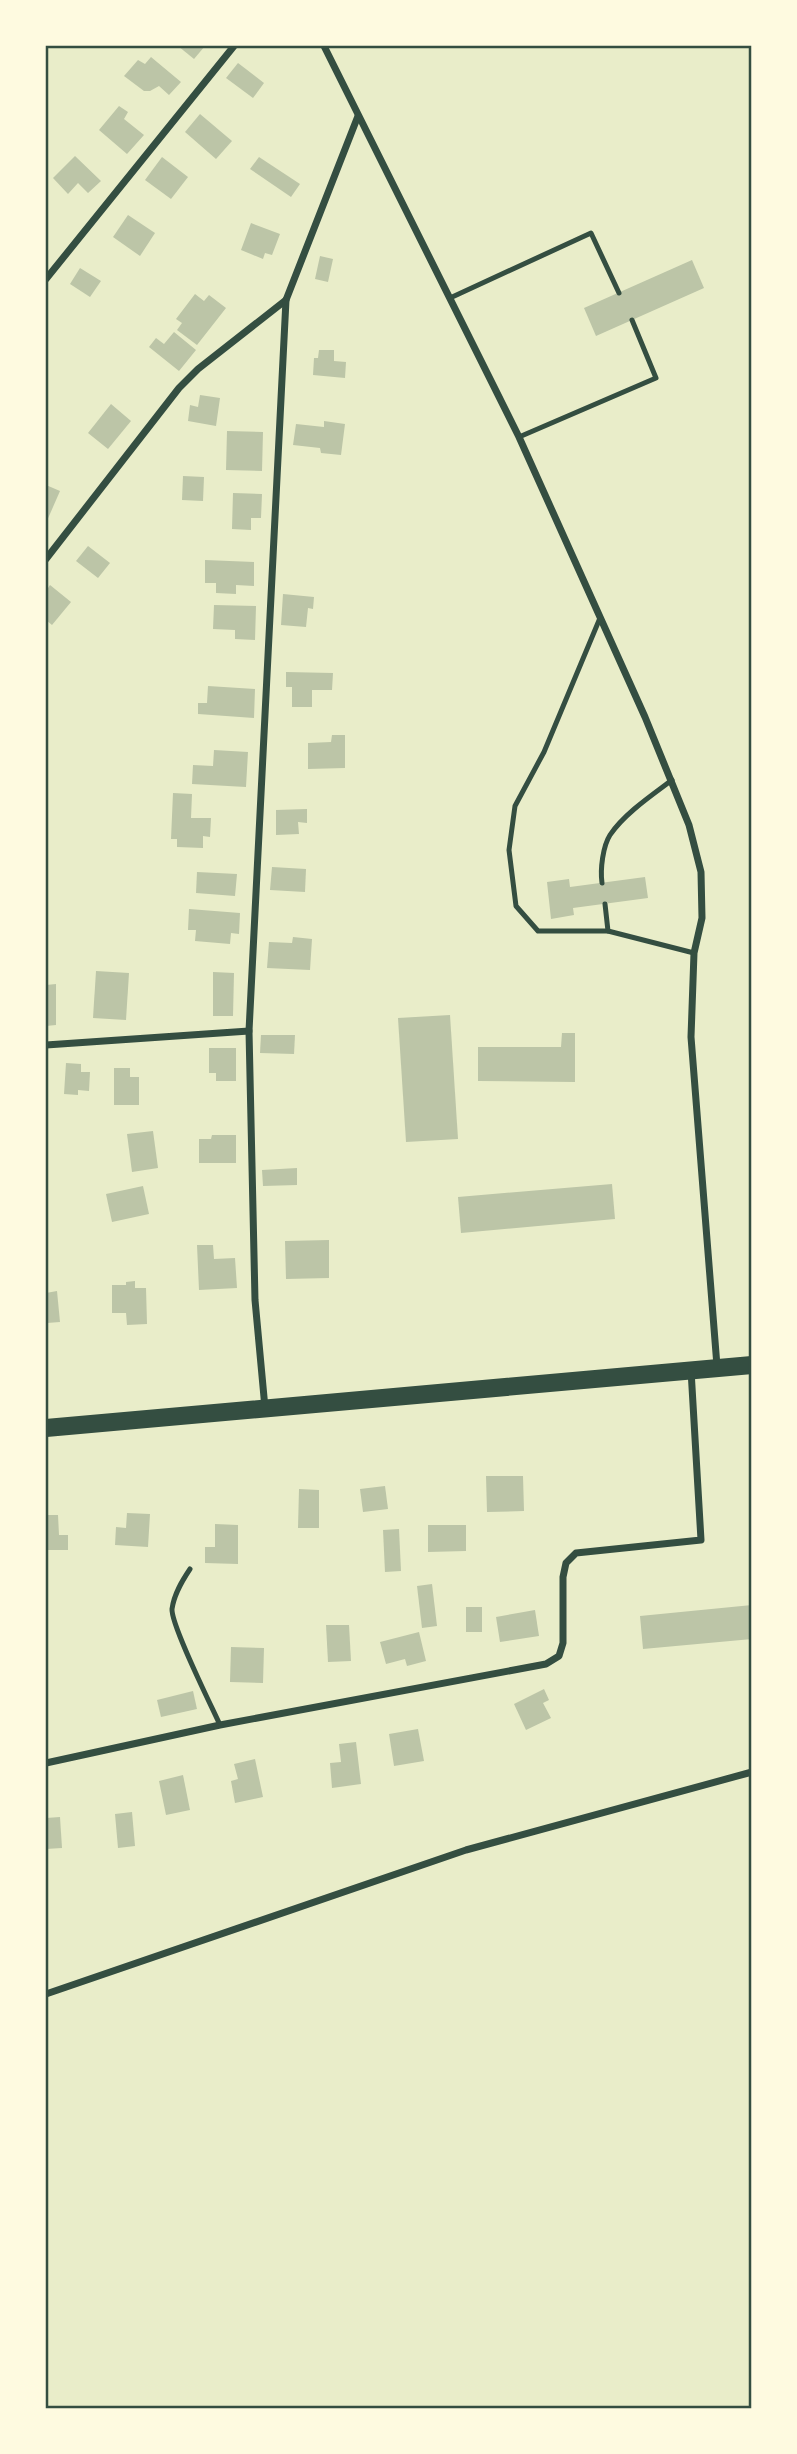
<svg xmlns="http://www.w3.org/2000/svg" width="797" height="2454" font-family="'Roboto Condensed',sans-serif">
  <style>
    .building { fill: #bcc5a7 }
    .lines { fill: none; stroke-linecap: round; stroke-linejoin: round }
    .service { stroke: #344e41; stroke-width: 5 }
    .minor { stroke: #344e41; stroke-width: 7 }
    .primary { stroke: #344e41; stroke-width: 18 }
    .neatline { fill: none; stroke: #344e41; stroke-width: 2.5 }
  </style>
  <rect width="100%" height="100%" fill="#e9edc9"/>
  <!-- building -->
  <g class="building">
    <polygon points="178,46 205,46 194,59"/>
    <polygon points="151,57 181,82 169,95 159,86 150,91 144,91 124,76 138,60 145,64"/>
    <polygon points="238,63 264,83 253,98 226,78"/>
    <polygon points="119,106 128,112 124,119 144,135 127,154 99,130"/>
    <polygon points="200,114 232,141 216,159 185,132"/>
    <polygon points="75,156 101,181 88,193 78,183 68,194 53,178"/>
    <polygon points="162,157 188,177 171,199 145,180"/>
    <polygon points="259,157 300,184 291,197 250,169"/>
    <polygon points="128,215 155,233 140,256 113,237"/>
    <polygon points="251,223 280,234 272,255 265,253 263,259 241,250"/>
    <polygon points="320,256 333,259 328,282 315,279"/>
    <polygon points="692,260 704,288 596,336 584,308"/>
    <polygon points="80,268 101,281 90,297 70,284"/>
    <polygon points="195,294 204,301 209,295 226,308 197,345 177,330 182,323 176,319"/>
    <polygon points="174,332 196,350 179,371 149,347 156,338 164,344"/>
    <polygon points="319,350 334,350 334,361 346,362 345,378 313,375 314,358 318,358"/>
    <polygon points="200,395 220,398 216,426 188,421 190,405 198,407"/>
    <polygon points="111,404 131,421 108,449 88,433"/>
    <polygon points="324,421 345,424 341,455 321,453 320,448 293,445 296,424 324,427"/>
    <polygon points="227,431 263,432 262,471 226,470"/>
    <polygon points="183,476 204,477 203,501 182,500"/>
    <polygon points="46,485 60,491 46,523"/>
    <polygon points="233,493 262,494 261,518 251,518 251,530 232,529"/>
    <polygon points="88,546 110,563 98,578 76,561"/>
    <polygon points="205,560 254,562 254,586 236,585 236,594 216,593 216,583 205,583"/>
    <polygon points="50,585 71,602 52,625 46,620 46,591"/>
    <polygon points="283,594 314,597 313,609 308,608 306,627 281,625"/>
    <polygon points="214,605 256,606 255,640 235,639 235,630 213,629"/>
    <polygon points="286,672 333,673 332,690 312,690 312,707 292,707 292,687 286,687"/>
    <polygon points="208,686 255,689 254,718 198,714 198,703 207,703"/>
    <polygon points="332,735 345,735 345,768 308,769 308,743 331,742"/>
    <polygon points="214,750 248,752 246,787 192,784 193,765 213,766"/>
    <polygon points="173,793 192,794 191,818 211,818 210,837 203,836 203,848 177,847 177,839 171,839"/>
    <polygon points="307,809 307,823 298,822 299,834 276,835 276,810"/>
    <polygon points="272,867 306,869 305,892 270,890"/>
    <polygon points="197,872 237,874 235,896 196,893"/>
    <polygon points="645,877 648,898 573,908 574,915 551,919 547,882 569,879 570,887"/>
    <polygon points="189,909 240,913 239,934 231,933 230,944 195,941 196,930 188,930"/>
    <polygon points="293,937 312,939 310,970 267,968 269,942 292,943"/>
    <polygon points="96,971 129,973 126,1020 93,1018"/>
    <polygon points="213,972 234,973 233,1016 213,1016"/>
    <polygon points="56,984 56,1025 46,1026 46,985"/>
    <polygon points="450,1015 458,1139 406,1142 398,1018"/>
    <polygon points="562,1033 575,1033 575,1082 478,1081 478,1047 561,1047"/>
    <polygon points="261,1035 295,1035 294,1054 260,1053"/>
    <polygon points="209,1048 236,1048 236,1081 216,1081 216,1073 209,1073"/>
    <polygon points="66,1063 81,1064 81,1072 90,1072 89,1091 78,1090 78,1095 64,1094"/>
    <polygon points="114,1068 130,1068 130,1077 139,1077 139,1105 114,1105"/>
    <polygon points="153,1131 158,1168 132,1172 127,1134"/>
    <polygon points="212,1135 236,1135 236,1163 199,1163 199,1139 211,1139"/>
    <polygon points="297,1168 297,1185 263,1186 262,1170"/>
    <polygon points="612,1184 615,1219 461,1233 458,1197"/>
    <polygon points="143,1186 149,1214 112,1222 106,1194"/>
    <polygon points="329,1240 329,1278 286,1279 285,1241"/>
    <polygon points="197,1245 213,1245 214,1259 235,1258 237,1288 199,1290"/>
    <polygon points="135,1281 135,1288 146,1288 147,1324 127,1325 126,1313 112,1313 112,1285 126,1285 126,1282"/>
    <polygon points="57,1291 60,1322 47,1323 46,1293"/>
    <polygon points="486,1476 523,1476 524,1511 487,1512"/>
    <polygon points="385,1486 388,1509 363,1512 360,1489"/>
    <polygon points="299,1489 319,1490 319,1528 298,1528"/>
    <polygon points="127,1513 150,1514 148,1547 115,1545 116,1527 126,1528"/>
    <polygon points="46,1515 58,1515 59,1535 68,1535 68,1550 46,1550"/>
    <polygon points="215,1524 238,1525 238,1564 205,1563 205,1547 215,1547"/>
    <polygon points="428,1525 466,1525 466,1551 428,1552"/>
    <polygon points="399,1529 401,1571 385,1572 383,1530"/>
    <polygon points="432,1584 437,1626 422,1628 417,1586"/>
    <polygon points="752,1605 752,1639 643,1649 640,1616"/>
    <rect x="466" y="1607" width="16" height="25"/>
    <polygon points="535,1610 539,1636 500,1642 496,1617"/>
    <polygon points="326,1625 349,1625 351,1661 328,1662"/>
    <polygon points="419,1632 426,1661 407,1666 405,1659 386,1664 380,1642"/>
    <polygon points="231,1647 264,1648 263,1683 230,1682"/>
    <polygon points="544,1689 549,1700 543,1703 551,1718 526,1730 514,1704"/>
    <polygon points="193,1691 197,1709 161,1717 157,1700"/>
    <polygon points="418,1729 424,1761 394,1766 389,1734"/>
    <polygon points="356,1742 361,1784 332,1788 330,1763 341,1762 339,1744"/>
    <polygon points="255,1759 263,1797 235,1803 231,1781 238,1779 234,1764"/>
    <polygon points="183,1775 190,1810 166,1815 159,1781"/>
    <polygon points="132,1812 135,1846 118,1848 115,1814"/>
    <polygon points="60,1817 62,1848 46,1849 46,1818"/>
  </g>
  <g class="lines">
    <!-- service -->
    <g class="service">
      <polyline points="450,298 591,233 619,293"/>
      <polyline points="519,437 656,378 632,320"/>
      <polyline points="600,618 544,752 515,806 509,850 516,906 538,931 608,931"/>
      <path d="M602,883C600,869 603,846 610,835C624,814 652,795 672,780"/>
      <polyline points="605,904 608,931 694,953"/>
      <path d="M190,1569C182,1581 174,1594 172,1609C171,1625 211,1705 220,1725"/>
    </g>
    <!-- minor -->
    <g class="minor">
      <polyline points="324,46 519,437 645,717 689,825 701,872 702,918 694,953 691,1037 717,1366"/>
      <polyline points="46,279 234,46"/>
      <polyline points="46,559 179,388 198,369 286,300 358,116"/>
      <polyline points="46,1045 249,1031"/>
      <polyline points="265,1408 255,1300 249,1031 286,300"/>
      <polyline points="46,1763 220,1725 546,1664 559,1656 563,1643 563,1577 566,1563 576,1553 701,1540 691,1370"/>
      <polyline points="46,1994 466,1850 752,1772"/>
    </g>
    <!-- primary -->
    <polyline class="primary" points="46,1428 752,1365"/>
  </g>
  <!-- border -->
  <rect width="797" height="2454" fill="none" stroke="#fefae0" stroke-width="94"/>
  <rect x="47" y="47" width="703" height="2360" class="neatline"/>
</svg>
